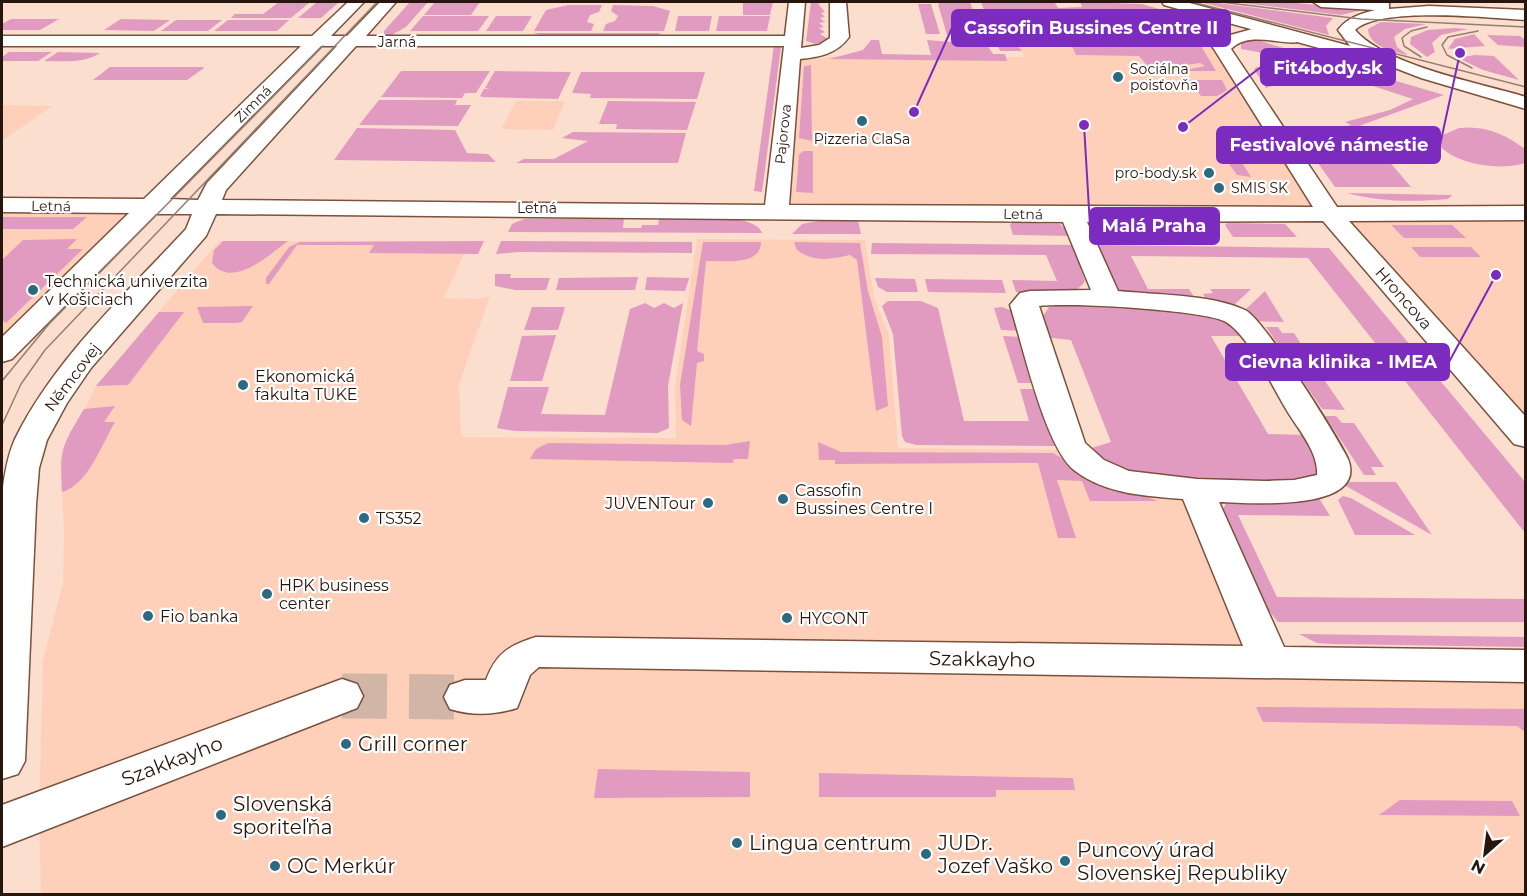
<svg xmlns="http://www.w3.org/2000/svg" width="1527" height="896" font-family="Montserrat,sans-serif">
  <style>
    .built { fill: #fed0ba }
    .green { fill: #e29bc0 }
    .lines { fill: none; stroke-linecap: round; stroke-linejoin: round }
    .minor-tunnel { stroke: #d1b6a8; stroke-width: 45; stroke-dasharray: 45 22; stroke-linecap: butt }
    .minor-casing { stroke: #7b513c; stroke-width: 3 }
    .tertiary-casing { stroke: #7b513c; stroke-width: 3 }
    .minor { fill: #fff; fill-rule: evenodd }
    .tertiary { fill: #fff; fill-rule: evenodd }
    .tram { stroke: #967e72; stroke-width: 1.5 }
    .poi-dot { fill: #2d6980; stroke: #fff; stroke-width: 2 }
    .labels { text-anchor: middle; stroke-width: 4.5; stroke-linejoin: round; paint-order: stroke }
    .far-street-label { font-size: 14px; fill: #27160d; stroke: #fff }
    .far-poi-label { font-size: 14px; fill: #27160d; stroke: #fff; text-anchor: start }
    .poi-label { font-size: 16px; fill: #27160d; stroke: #fff; text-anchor: start }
    .street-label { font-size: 16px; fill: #27160d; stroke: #fff }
    .near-street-label { font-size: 20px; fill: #27160d; stroke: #fff }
    .near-poi-label { font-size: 20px; fill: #27160d; stroke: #fff; text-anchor: start }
    .leader { fill: none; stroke: #7b2cbf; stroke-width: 2 }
    .callout-dot { fill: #7b2cbf; stroke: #fff; stroke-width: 2 }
    .callout { fill: #7b2cbf; stroke: #7b2cbf; stroke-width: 2 }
    .callout-label { font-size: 18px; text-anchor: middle; font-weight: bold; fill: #fff }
  </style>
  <rect width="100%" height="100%" fill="#fcdecf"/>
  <!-- built -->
  <g class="built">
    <polygon points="1012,40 1221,47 1330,214 1525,215 1525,436 1330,214 776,213 791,55 817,58 852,55 1026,57"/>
    <polygon points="516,101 565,101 553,130 501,129"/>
    <polygon points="2,105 52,106 2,141"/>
    <polygon points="2,205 150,206 2,353"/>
    <polygon points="697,239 865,240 874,297 889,335 898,448 1072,450 1196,490 1270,662 1525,666 1525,894 41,894 39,813 43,659 63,584 64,528 60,459 96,386 219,241 470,241 444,298 477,299 490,296 459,385 461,437 676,438 675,386"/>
  </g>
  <!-- green -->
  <g class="green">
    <polygon points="279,2 310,2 291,18 231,18 235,14 263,14"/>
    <polygon points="317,2 339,2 321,18 298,18"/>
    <polygon points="410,2 428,2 406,27 388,37 384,35 384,31"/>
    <polygon points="435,2 480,2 471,15 424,15"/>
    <polygon points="743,2 773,2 770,15 743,15"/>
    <polygon points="811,2 824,2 818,4 825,12 821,13 825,17 820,18 825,22 819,23 824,27 819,28 825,32 820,34 830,40 816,44 806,41"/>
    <polygon points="942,2 970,2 982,35 947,35 938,4"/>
    <polygon points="981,2 1055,3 1058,8 1082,7 1080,2 1142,4 1183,16 1216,71 1181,71 1205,66 1200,63 1151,70 1139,56 1076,55 1070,42 1013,40 1022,51 1000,51"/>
    <polygon points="1200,2 1210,2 1333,18 1326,26 1329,35"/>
    <polygon points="1234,2 1287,2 1363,10 1341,15"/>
    <polygon points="918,4 931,4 940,34 926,34"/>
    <polygon points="568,5 602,5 599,12 590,15 587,22 594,24 591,31 534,31 546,10"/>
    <polygon points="613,5 653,6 670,11 664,31 603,31 606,24 615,21 618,16 611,11"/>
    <polygon points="423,16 489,16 478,31 410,31"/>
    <polygon points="496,16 532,16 523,31 486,31"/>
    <polygon points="678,16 712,16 709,31 675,31"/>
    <polygon points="719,16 770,16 767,31 716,31"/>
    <polygon points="11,19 59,19 40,30 2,30 2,24"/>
    <polygon points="121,19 170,20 154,31 104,30"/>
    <polygon points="176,20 222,20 208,31 161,31"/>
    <polygon points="228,20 289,20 277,31 214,31"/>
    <path d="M1381,22L1426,24L1405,29L1394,37L1397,47L1408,55C1394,52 1369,47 1368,29Z"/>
    <polygon points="1454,28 1468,29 1441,35 1432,43 1435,52 1427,57 1410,44 1411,37 1428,30"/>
    <polygon points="534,33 661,33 654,37 545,37"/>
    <polygon points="1474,34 1485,46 1448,49 1455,39"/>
    <polygon points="1487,35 1520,36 1525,40 1525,47 1498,45"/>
    <path d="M1250,38L1444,95L1359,126L1411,187H1335L1303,142C1309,127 1320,131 1332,131C1337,131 1346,126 1351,125L1345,122L1390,110L1413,99L1280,56L1241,49V40Z"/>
    <polygon points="871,40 879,40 882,54 931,55 927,40 987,45 993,54 1005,54 1007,61 829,59 863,50"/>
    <polygon points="774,45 781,47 762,192 754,191"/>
    <polygon points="9,52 52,52 38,61 2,61 2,57"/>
    <path d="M58,52L100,53C83,64 64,61 44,61Z"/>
    <polygon points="1475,55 1494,56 1519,80 1483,70 1458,58"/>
    <polygon points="811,65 812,141 799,138 804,66"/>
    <polygon points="110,67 203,67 204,68 187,80 93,80"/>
    <polygon points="1257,67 1286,77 1288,81 1266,88 1254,69"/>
    <polygon points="401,71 490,71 476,93 465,93 462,98 381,97"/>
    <polygon points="495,71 571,72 558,99 482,97 480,96 484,89 491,88 485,88"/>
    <polygon points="581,72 705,72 697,99 590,98 591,94 572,93"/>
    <polygon points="1183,80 1222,80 1227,90 1217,96 1201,96 1196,89 1189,89"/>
    <polygon points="379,100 457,100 455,105 471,105 458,126 359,125"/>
    <polygon points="608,101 696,102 687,130 616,129 617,124 599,124"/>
    <polygon points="357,128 455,130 467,153 488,154 496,162 334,160"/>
    <path d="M1459,128C1485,125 1505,134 1525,149V163C1501,171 1454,165 1437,143L1438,137Z"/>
    <polygon points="573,132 686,133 678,163 516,163 524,159 554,159 588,141 562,138"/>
    <polygon points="804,151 813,151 813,193 796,192 799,154"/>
    <polygon points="1221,153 1236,153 1251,177 1237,175"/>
    <path d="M1347,193L1452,195L1448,199C1415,202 1379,202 1347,193Z"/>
    <polygon points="2,217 87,217 73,229 2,229"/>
    <path d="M524,219H624L623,228H641L642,225H658L659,219C679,219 755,211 762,233L508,232L512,224Z"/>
    <polygon points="824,220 858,220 861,234 792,234 802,224"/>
    <polygon points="1012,222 1060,224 1072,236 1013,235 1010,225"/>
    <polygon points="1228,223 1285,224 1297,237 1233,237 1225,225"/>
    <polygon points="1391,225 1452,225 1466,238 1404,238"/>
    <polygon points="77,239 67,249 83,249 6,323 2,320 2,260 23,240"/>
    <path d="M223,241H288C270,254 233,290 212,263L214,250Z"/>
    <polygon points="484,241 478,254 369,253 374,245 297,245 269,284 266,284 266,278 289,247 300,242"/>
    <polygon points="501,241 692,242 692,253 519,252 496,254"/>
    <path d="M703,242H761C761,267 723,260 706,261L697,351L704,354V361L697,363L691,426L682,420L680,385Z"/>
    <path d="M794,242L860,243L868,291L882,337L888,406L876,411L857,260L850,255C831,259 814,263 797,250Z"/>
    <path d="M872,243L1073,245L1085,281C1075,300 1034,293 1016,292L1012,280L1057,281L1046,255L871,254Z"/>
    <polygon points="1099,245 1329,248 1525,482 1525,533 1308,258 1131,256 1148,289 1189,289 1197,302 1118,293"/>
    <polygon points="1411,247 1471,247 1481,257 1420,257"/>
    <polygon points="495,274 511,274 510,278 550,278 546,290 515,290 495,286"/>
    <polygon points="638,277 635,290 556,290 559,278"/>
    <polygon points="647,277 689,278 689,279 685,291 645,290"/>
    <polygon points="875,278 915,279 918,292 887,292 878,287"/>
    <polygon points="925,279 1002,280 1006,293 928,292"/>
    <polygon points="1210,289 1251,289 1233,306 1210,306 1203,294 1213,293"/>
    <polygon points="1265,291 1284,322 1251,321 1244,311"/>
    <polygon points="888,301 921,301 938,308 964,421 1029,421 1020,389 1041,389 1046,423 1056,446 916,445 905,442 902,436 893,334 882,306"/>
    <polygon points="645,303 654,308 664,303 674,308 683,303 668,386 669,428 658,433 515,431 497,428 508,387 549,387 541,414 605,415 630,309"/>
    <polygon points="1090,303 1188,312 1227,321 1248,336 1211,336 1268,434 1309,435 1324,460 1318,478 1300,481 1193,481 1127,473 1085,450 1111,442 1071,340 1044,337 1041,319 1049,307"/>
    <polygon points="253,306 242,322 237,323 203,323 197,307"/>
    <polygon points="532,307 565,307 558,330 524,330"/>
    <polygon points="1002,307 1015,312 1022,331 1001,330 994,308"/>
    <polygon points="159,312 184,312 128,385 96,386"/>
    <polygon points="1266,327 1278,327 1282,333 1294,333 1317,369 1306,369 1309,375 1299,375"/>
    <polygon points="556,335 542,381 510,381 522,336"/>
    <polygon points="1003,336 1024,337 1039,383 1018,383"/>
    <polygon points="1302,380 1325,381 1345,410 1322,409"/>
    <path d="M115,406L104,422H115C102,444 88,485 62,492C60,447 61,448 84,409Z"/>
    <polygon points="1325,416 1336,416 1342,423 1354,423 1384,467 1371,467 1376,475 1364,475"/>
    <polygon points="750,441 748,459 734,459 733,463 530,459 536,449 548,443 725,445"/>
    <polygon points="818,442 841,452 1053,453 1107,483 1158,501 1090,501 1082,481 1057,480 1076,538 1058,538 1038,463 835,464 835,460 819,460"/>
    <polygon points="1339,482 1396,482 1432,535"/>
    <polygon points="1343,496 1351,498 1415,535 1355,535 1338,500"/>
    <polygon points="1238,497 1319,498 1330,516 1238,515 1277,597 1525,599 1525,622 1278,622 1261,601 1220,516 1227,501"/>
    <polygon points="1299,634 1525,637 1525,647 1332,644 1317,643"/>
    <polygon points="1256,707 1525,709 1525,732 1517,726 1263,722"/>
    <polygon points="598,769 750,772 750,797 594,798"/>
    <polygon points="819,773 1073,778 1075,790 996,790 996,797 819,797"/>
    <polygon points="1400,800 1512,801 1520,816 1379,815"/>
  </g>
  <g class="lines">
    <!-- minor-tunnel -->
    <polyline class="minor-tunnel" points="342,696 465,697"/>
    <!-- minor casing -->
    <g class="minor-casing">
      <g id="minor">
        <path d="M348,2H364L331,36H347L380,2H396L366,36H785L789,2H805L801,48L819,45L830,38V2H846L849,37C837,54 819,57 800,59L789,205L1313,207L1214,49L1189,15L1169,3C1195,0 1209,20 1223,37L1256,28L1302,34L1305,38C1293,52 1252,27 1231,49L1337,207L1526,206V220L1349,221L1526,417V447L1514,444L1323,221L1087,222L1118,291C1156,295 1210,294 1245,310C1263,318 1337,436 1348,459C1369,513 1247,503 1219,502L1284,647L1526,650V682L539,667L530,675L517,708C495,715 472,716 450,709L444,697L450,685L465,680H486C496,653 510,645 536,637L1243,646L1183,499C1146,496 1104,494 1074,470C1045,447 1022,343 1010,305L1020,293L1030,291L1091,290L1063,222L216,214L206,236L91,368L67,403L47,440L39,468L36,505L25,761L18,774L2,779V496C4,477 7,457 15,439C55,358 126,294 186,229L192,214H156L12,359L2,362V337L129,213L2,212V198L144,199L301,46H2V36H312ZM321,46H337L207,183L198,200L170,199ZM356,46H784L765,205L222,200L226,190ZM1039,306C1067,302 1206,310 1226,322C1249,336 1272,386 1286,409C1297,428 1319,452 1317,475L1294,480L1265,481L1197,479L1129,471L1104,460L1085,443Z"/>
        <polygon points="342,679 357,684 363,696 357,708 2,847 2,805"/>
      </g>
    </g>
    <!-- tertiary casing -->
    <g class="tertiary-casing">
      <path id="tertiary" d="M1162,2H1186L1350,46L1338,30C1348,17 1360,14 1375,10L1321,7L1313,2H1384L1389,3V9L1429,6L1526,10V20C1490,18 1380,6 1355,30C1386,66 1480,83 1526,97V109L1421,78L1377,61H1366L1164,5Z"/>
    </g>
    <!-- minor -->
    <use href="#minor" class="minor"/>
    <!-- tertiary -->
    <use href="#tertiary" class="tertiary"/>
    <!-- tram -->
    <g class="tram">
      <polyline points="1192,2 1526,87"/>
      <polyline points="1221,2 1361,19 1526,27"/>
      <polyline points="1421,57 1404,46 1402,38 1411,31 1427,27"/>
      <polyline points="1472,68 1447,55 1442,45 1448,37 1478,31"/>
      <polyline points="2,381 49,324 323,46"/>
      <polyline points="2,425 21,384 45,350 377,2"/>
    </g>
  </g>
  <!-- markers -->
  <g class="poi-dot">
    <circle cx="1118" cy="77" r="6"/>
    <circle cx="862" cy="121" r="6"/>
    <circle cx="1209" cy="173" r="6"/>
    <circle cx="1219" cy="188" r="6"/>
    <circle cx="33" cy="290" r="6"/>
    <circle cx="243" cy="385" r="6"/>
    <circle cx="783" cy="499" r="6"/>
    <circle cx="708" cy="503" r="6"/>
    <circle cx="364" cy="518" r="6"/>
    <circle cx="267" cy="594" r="6"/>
    <circle cx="148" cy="616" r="6"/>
    <circle cx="787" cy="618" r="6"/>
    <circle cx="346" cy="744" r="6"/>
    <circle cx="221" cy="815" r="6"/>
    <circle cx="737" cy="843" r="6"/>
    <circle cx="926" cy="854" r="6"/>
    <circle cx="1065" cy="861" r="6"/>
    <circle cx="275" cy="866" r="6"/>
  </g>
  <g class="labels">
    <!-- far-street labels -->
    <g class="far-street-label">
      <text x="397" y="47">Jarná</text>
      <text transform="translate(253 104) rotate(-45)" y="5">Zimná</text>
      <text transform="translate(783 134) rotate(-84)" y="5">Pajorova</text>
      <text transform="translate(51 206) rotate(1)" y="5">Letná</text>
      <text x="537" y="213">Letná</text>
      <text transform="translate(1023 214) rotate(1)" y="5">Letná</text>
    </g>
    <!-- far-poi labels -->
    <g class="far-poi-label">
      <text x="1130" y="74">Sociálna<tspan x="1130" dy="16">poisťovňa</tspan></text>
      <text x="862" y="144" text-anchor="middle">Pizzeria ClaSa</text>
      <text x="1197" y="178" text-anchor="end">pro-body.sk</text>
      <text x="1231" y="193">SMIS SK</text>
    </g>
    <!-- poi labels -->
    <g class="poi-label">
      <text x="45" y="287">Technická univerzita<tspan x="45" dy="18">v Košiciach</tspan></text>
      <text x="255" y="382">Ekonomická<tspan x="255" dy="18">fakulta TUKE</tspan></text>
      <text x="795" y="496">Cassofin<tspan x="795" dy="18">Bussines Centre I</tspan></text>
      <text x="696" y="509" text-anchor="end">JUVENTour</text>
      <text x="376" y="524">TS352</text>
      <text x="279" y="591">HPK business<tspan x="279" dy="18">center</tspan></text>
      <text x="160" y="622">Fio banka</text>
      <text x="799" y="624">HYCONT</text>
    </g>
    <!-- street labels -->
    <g class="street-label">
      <text transform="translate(1404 298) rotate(49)" y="6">Hroncova</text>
      <text transform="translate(72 377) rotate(-53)" y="6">Němcovej</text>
    </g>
    <!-- near-street labels -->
    <g class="near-street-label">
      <text transform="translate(982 659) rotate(1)" y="7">Szakkayho</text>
      <text transform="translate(172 761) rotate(-21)" y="7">Szakkayho</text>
    </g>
    <!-- near-poi labels -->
    <g class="near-poi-label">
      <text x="358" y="751">Grill corner</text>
      <text x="233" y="811">Slovenská<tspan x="233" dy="23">sporiteľňa</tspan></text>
      <text x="749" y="850">Lingua centrum</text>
      <text x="938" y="850">JUDr.<tspan x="938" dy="23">Jozef Vaško</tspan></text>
      <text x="1077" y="857">Puncový úrad<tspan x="1077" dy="23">Slovenskej Republiky</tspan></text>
      <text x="287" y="873">OC Merkúr</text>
    </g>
  </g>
  <!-- callouts -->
  <path class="leader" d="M914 112L952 28M1183 127L1261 67M1460 53L1440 145M1084 125L1090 226M1496 275L1449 362"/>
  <g class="callout-dot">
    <circle cx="914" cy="112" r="6"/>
    <circle cx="1183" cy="127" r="6"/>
    <circle cx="1460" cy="53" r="6"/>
    <circle cx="1084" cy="125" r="6"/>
    <circle cx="1496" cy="275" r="6"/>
  </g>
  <g class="callout">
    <rect x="952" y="10" width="278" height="36" rx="6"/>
    <rect x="1261" y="49" width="134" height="36" rx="6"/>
    <rect x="1217" y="127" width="223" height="36" rx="6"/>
    <rect x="1090" y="208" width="129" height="36" rx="6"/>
    <rect x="1226" y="344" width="223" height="36" rx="6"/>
  </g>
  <g class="callout-label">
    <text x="1091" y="34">Cassofin Bussines Centre II</text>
    <text x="1328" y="74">Fit4body.sk</text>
    <text x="1329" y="151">Festivalové námestie</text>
    <text x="1154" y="232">Malá Praha</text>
    <text x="1338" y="368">Cievna klinika - IMEA</text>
  </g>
  <!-- border -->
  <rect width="1527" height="896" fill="none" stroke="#27160d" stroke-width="6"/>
  <!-- north arrow -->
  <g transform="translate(1485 854) rotate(208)" stroke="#ffffff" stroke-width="4.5" paint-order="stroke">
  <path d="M0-4.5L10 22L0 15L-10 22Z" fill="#27160d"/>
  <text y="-9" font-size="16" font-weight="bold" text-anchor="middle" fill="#27160d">N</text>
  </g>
</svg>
